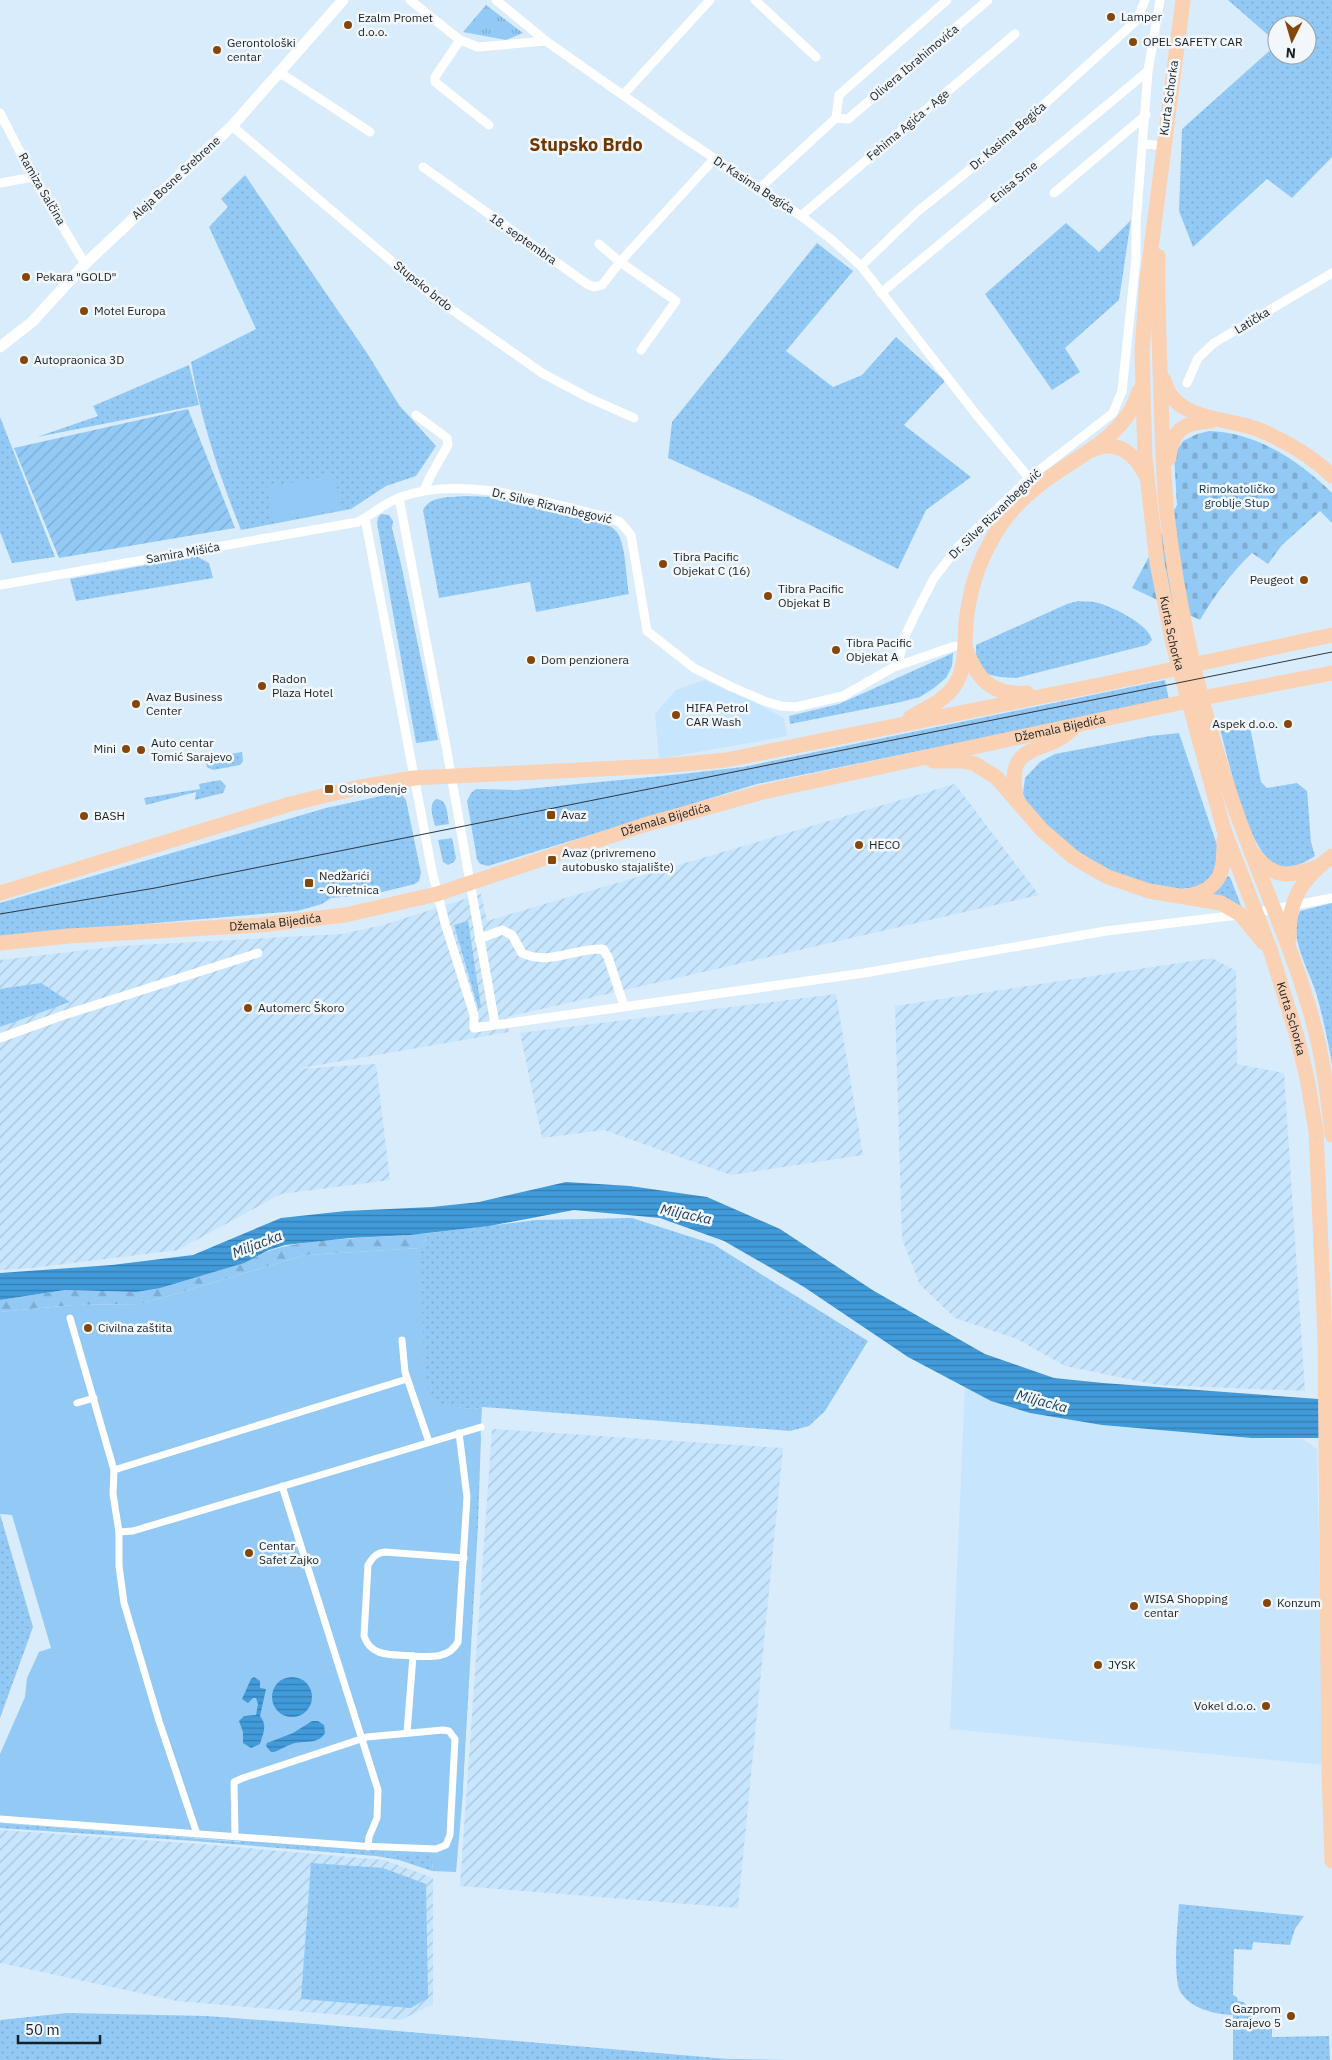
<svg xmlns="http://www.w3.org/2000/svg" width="1332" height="2060" font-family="'IBM Plex Sans',sans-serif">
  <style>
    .built { fill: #c7e5fd }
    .industrial { fill: url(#industrial-furrows) }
    .grass { fill: url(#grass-dots) }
    .forest { fill: url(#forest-firs) }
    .cemetery { fill: url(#cemetery-stones) }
    .park { fill: url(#park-tufts) }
    .garden { fill: url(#garden-furrows) }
    .pitch { fill: #93c9f5 }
    .water { fill: url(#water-rules) }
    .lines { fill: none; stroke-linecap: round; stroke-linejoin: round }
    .pedestrian { stroke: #fff; stroke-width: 7 }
    .minor { stroke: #fff; stroke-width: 9 }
    .tertiary { stroke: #fff; stroke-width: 11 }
    .primary { stroke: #fad1b3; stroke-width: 15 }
    .tram { stroke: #2d373f; stroke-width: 1 }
    .poi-dot { fill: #85460a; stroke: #f2f7fb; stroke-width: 2 }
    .labels { text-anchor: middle; stroke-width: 5; stroke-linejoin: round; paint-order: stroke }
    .poi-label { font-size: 12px; fill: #172026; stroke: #f2f7fb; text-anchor: start }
    .street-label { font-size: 12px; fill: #172026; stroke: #f2f7fb }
    .park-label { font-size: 12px; fill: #0f344e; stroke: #f2f7fb }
    .water-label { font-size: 14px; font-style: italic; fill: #163a55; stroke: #f2f7fb }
    .district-label { font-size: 18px; font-weight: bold; fill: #703800; stroke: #f2f7fb }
  </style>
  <defs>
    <pattern id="industrial-furrows" width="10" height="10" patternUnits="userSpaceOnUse" patternTransform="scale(1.25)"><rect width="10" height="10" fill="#c7e5fd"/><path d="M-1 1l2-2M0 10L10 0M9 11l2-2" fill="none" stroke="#aac4d9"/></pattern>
    <pattern id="grass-dots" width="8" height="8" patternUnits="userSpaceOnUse" patternTransform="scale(1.25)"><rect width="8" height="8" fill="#93c9f5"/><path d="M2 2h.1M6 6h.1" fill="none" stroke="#7eacd2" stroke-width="1.8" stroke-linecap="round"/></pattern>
    <pattern id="forest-firs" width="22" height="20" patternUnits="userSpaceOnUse" patternTransform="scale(1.25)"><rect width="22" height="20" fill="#93c9f5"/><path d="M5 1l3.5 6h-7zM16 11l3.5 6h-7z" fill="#7eacd2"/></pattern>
    <pattern id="cemetery-stones" width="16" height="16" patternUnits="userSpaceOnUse" patternTransform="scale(1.25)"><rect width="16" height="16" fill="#93c9f5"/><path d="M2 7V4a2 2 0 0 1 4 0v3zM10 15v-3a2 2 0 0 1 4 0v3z" fill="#7eacd2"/></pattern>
    <pattern id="park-tufts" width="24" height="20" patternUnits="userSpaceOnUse" patternTransform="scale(1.25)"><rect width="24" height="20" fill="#93c9f5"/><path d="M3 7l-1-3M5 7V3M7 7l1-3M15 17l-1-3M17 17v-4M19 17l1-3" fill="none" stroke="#7eacd2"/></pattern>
    <pattern id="garden-furrows" width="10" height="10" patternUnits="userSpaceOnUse" patternTransform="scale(1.25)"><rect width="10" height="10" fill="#93c9f5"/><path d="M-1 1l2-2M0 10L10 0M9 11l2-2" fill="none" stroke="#7eacd2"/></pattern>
    <pattern id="water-rules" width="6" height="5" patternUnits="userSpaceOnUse" patternTransform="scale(1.25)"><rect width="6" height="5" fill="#419ad9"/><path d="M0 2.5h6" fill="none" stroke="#357db0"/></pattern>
  </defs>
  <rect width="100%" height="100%" fill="#d9ecfc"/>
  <!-- built -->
  <g class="built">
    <polygon points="704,680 756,703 784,718 787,736 659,759 655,714 676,690"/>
    <polygon points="965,1387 991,1401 1030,1413 1102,1425 1252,1438 1303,1439 1317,1449 1321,1661 1325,1765 950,1729"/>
  </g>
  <!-- industrial -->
  <g class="industrial">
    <polygon points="955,784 1039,895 507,1017 506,1014 509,1032 296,1069 376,1064 390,1180 281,1194 178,1250 32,1268 0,1270 0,960 121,946 342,934 383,925 481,894 487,921"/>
    <polygon points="1212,958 1236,971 1237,1064 1284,1073 1305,1391 1158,1385 1065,1366 1017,1339 955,1318 920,1285 902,1239 895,1006"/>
    <polygon points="836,994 863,1155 731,1175 604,1130 542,1138 520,1033"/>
    <polygon points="492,1429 783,1448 738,1908 460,1886"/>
    <polygon points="0,1830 200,1844 384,1860 433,1878 433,2004 401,2020 177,2001 0,1963"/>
  </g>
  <!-- grass -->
  <g class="grass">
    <polygon points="1228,0 1332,0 1332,157 1292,198 1267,179 1193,247 1179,211 1182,129 1277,44 1277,55 1307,55 1307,25 1277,25 1277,43"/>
    <path d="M245,175L367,353L399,405L436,446L416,476L386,486L351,509L241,530C220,478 200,417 191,362L256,329L209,227L228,207L221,199Z"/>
    <polygon points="1131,220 1119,300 1065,348 1080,372 1052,390 985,294 1066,223 1099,252"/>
    <polygon points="817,243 853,271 786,351 833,387 862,375 896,337 945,381 904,425 971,477 926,510 898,569 752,496 668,458 672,422"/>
    <polygon points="189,365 199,405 37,437 98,416 93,406"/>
    <polygon points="0,417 55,557 12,563 0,532"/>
    <path d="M464,496L496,497L597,520C604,523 612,526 617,532C626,545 626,578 629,594L536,612L530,582L439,598L423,510C431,495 449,498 464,496Z"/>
    <polygon points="381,514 389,515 393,521 392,528 401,564 438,740 416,743 377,523 378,518"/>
    <polygon points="196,556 209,563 213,578 76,601 70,579"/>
    <path d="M1078,601C1083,602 1089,601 1094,602C1110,605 1149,624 1152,640L1147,645L1016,678L1000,677L986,674L976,658V645L1067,604Z"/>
    <polygon points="953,653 952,666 946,678 934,688 920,697 901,702 790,724 789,716 839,704"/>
    <polygon points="1165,680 1169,700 757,784 488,866 480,864 477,859 467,801 471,793 476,789 516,790 682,774 743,767"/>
    <path d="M1240,720L1246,722L1250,727L1261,782L1267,788L1297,783L1307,791L1311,842L1315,856C1305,862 1292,870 1279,866C1247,856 1228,756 1219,725Z"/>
    <polygon points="1179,733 1217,845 1216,862 1212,876 1199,887 1170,890 1125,879 1061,842 1029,808 1023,794 1025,778 1040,762 1055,754 1150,736"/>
    <polygon points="242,752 243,761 240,765 213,770 207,767 205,758"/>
    <polygon points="220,780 226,786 223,793 195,800 196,792 146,805 144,798 200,789 199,784"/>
    <polygon points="395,793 402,795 406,800 421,873 419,881 415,884 374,894 331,898 322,904 297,911 0,936 0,903 326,808"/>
    <path d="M436,799C448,799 447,814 449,824L435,826C433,817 428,805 436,799Z"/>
    <polygon points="452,838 456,858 454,862 448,865 443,862 438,840"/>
    <polygon points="1228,876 1230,877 1242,908 1212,893"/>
    <path d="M1332,903V1064C1328,1041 1323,1018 1317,996C1310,971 1287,937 1300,911Z"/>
    <polygon points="468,921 481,1007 478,1008 454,925"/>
    <polygon points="41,983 70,1002 0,1027 0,989"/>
    <polygon points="632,1218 713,1244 868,1341 825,1411 809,1426 790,1431 483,1407 473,1409 440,1406 439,1409 141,1304 421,1248 429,1233 536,1220"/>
    <polygon points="481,1435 478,1525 462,1804 433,1859 432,1871 399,1860 376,1856 195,1841 0,1828 0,1823 240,1842"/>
    <polygon points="0,1514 33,1627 0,1718"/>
    <polygon points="311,1863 383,1868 426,1884 428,1998 411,2008 301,1999"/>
    <path d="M1179,1904L1304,1916L1295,1929L1290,1945L1253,1942L1252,1950L1234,1949L1233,1995L1237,1997L1238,2001L1243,2002L1253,2010L1252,2027L1272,2029V2037L1329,2036L1330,2060H1233V2015C1214,2014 1192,2009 1181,1993C1172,1981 1178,1921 1179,1904Z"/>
    <polygon points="67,2013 207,2016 315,2024 728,2059 786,2060 0,2060 0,2020"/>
  </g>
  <!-- forest -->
  <path class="forest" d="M429,1233L421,1248L305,1255L141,1304L72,1305L0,1312V1300L65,1290L136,1292L258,1256C278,1245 299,1244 321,1241C357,1237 393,1237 429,1233Z"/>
  <!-- cemetery -->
  <path class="cemetery" d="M1209,431C1256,432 1300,461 1332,493V523L1320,511L1282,545L1268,564L1252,553C1231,573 1215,595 1200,620L1132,588L1177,505L1174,455L1183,441L1197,434Z"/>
  <!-- park -->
  <polygon class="park" points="486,5 523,33 506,40 463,32"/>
  <!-- garden -->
  <polygon class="garden" points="188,409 235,528 59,558 14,448"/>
  <!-- pitch -->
  <g class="pitch">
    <polygon points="335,475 341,509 273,521 267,487"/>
    <polygon points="421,1248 424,1377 435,1405 473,1409 482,1407 462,1804 456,1872 432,1871 433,1859 429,1856 0,1823 0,1754 25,1697 27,1678 39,1652 51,1648 12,1515 0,1514 0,1312 72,1305 141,1304 305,1255"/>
  </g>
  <!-- water -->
  <g class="water">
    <polygon points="566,1182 630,1186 707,1197 780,1229 874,1291 985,1354 1054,1378 1103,1383 1332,1400 1332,1438 1252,1438 1102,1425 1030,1413 991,1401 908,1357 804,1287 724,1241 660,1218 574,1210 489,1226 410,1235 350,1238 285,1245 269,1250 244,1263 160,1288 136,1292 65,1290 0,1300 0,1273 112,1265 193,1255 281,1218 346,1211 432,1207 479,1202"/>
    <circle cx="292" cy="1697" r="20"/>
    <path d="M254,1677L260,1681V1688L266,1689L260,1716C268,1726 263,1733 260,1744L251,1748L243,1743V1732L239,1721L244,1716L256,1715L258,1704L256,1698H253L248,1703L242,1699L251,1679Z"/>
    <path d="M312,1721H318L324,1725L325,1733C318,1745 304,1740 292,1744C286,1746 280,1750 274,1752H271L266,1746L267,1743L293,1733Z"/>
  </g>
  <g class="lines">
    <!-- pedestrian -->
    <g class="pedestrian">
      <polyline points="70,1318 114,1470 113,1494 119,1532 119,1566 124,1603 159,1721 197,1834"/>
      <polyline points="402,1340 405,1372 429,1442"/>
      <polyline points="77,1403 94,1398"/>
      <polyline points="114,1470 407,1379"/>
      <polyline points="282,1486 378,1790 377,1818 369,1837 368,1847"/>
      <polyline points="119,1532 133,1531 481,1427"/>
      <path d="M413,1656C393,1654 371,1658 364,1636L368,1565C373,1557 376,1553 385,1552L464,1558"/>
      <path d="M407,1733L413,1656C430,1657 449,1659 458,1642L467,1497L459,1433"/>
      <polyline points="0,1819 361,1846 436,1849 446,1845 450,1835 455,1739 449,1731 443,1730 367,1737 243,1778 234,1782 235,1836"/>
    </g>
    <!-- minor -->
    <g class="minor">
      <polyline points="410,0 460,40 478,47 546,41 678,134 801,216 832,240 861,266 975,413 1029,478"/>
      <polyline points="496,0 546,41"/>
      <polyline points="755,0 816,57"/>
      <polyline points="460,40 435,77 435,82 489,125"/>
      <polyline points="278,76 282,74 370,132"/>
      <polyline points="623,95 710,0"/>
      <polyline points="0,113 33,177 85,264"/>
      <polyline points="836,118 839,95 947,0"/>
      <polyline points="232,126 434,297 542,373 587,397 634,418"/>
      <polyline points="1144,144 1163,146"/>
      <polyline points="423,167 587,284 594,287 602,285 620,262 714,159"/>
      <polyline points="0,183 33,177"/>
      <polyline points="760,188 836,118 848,119 988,0"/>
      <polyline points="1054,193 1146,115"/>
      <polyline points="801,216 1015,34"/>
      <polyline points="599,244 620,262 676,301 641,350"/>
      <polyline points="861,266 917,212 993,151 1137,20 1145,0"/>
      <polyline points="881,293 1148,71"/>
      <polyline points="1187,383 1198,358 1214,343 1332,273"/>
      <polyline points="416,415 447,438 448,445 431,475 424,490"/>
      <polyline points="399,498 446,746 495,1024"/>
      <polyline points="365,518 432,871 445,923 474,1015 474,1028 864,973 1106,931 1238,915"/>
      <path d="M0,585L358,522C372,515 385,502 401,497C466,474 546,503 610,518L620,522L631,535L647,631L694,668L732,687L764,701L781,706L796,707L843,696L894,667L955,646"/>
      <polyline points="897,666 905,636 916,613 934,578 959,546 1029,478 1113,413 1122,391 1136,258 1136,224 1148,71 1160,0"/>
      <polyline points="1254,913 1332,898"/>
      <path d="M479,939L502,930L512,935L522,953C550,966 574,948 603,949L608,957L624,1006"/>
      <polyline points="0,1038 61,1016 258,953"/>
    </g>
    <!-- tertiary -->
    <polyline class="tertiary" points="0,347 32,322 85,264 232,126 343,0"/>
    <!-- primary -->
    <g class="primary">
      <path id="s1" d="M1183,0L1147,280L1142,352L1145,458L1157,563L1173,644L1224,830L1270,949L1296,1033L1307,1078L1316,1131L1325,1338L1329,1772L1332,1861"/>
      <path d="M1158,256C1157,294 1159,331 1160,369C1162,418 1162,466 1167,514C1178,609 1201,707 1231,797C1259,880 1300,960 1319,1046C1325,1075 1329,1106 1332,1135"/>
      <path d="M1164,380C1174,421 1225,417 1257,429C1284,440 1311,455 1332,476"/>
      <path d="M1092,450C1096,448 1102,446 1108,446C1124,445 1138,460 1145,474"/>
      <path d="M1169,458C1171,430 1185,422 1211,421"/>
      <path d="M966,649C977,680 993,696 1027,693"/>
      <path d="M910,718C925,708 941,703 953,688C969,666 963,640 967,615C971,582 983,551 1002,523C1012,509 1025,496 1039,485C1074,457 1126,438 1139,391"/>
      <polyline points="933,761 963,761 975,764 996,777 1042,830 1072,856 1088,866 1108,877 1149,891 1221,903 1240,914 1264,943"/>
      <path d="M1017,800C1002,737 1048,758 1075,726"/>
      <path d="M1255,855C1274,880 1290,876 1317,867"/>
      <polyline points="0,893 290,804 360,787 414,778 661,766 726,760 1104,684 1332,635"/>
      <path d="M1188,896C1222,889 1225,869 1224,839"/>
      <path d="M1289,939C1288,900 1301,879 1332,856"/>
      <path id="s2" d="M0,943L69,936L261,925L345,915L437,894L644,825L763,792L1207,697L1332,673"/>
    </g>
    <!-- tram -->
    <polyline class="tram" points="0,914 155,888 1332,652"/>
  </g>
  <!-- markers -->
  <g class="poi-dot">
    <circle cx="1111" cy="17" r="5"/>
    <circle cx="348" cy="25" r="5"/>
    <circle cx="1133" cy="42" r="5"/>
    <circle cx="217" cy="50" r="5"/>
    <circle cx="26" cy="277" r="5"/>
    <circle cx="84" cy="311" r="5"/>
    <circle cx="24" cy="360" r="5"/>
    <circle cx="663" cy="564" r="5"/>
    <circle cx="1304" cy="580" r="5"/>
    <circle cx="768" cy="596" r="5"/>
    <circle cx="836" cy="650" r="5"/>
    <circle cx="531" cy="660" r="5"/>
    <circle cx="262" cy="686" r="5"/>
    <circle cx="136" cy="704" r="5"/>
    <circle cx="676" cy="715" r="5"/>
    <circle cx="1288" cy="724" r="5"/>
    <circle cx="126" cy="749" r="5"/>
    <circle cx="141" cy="750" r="5"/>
    <rect x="324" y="784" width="10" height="10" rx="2.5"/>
    <rect x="546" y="810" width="10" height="10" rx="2.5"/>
    <circle cx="84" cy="816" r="5"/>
    <circle cx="859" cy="845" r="5"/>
    <rect x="547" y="855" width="10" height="10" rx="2.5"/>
    <rect x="304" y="878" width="10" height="10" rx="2.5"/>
    <circle cx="248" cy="1008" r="5"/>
    <circle cx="88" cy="1328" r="5"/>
    <circle cx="249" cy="1553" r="5"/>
    <circle cx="1267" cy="1603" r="5"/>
    <circle cx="1134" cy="1606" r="5"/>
    <circle cx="1098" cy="1665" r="5"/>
    <circle cx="1266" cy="1706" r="5"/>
    <circle cx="1291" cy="2016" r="5"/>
  </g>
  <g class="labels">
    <!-- poi labels -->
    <g class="poi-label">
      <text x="1121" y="21">Lamper</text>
      <text x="358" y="22">Ezalm Promet<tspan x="358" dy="14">d.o.o.</tspan></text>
      <text x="1143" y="46">OPEL SAFETY CAR</text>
      <text x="227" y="47">Gerontološki<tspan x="227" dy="14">centar</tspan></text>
      <text x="36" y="281">Pekara "GOLD"</text>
      <text x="94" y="315">Motel Europa</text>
      <text x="34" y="364">Autopraonica 3D</text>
      <text x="673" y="561">Tibra Pacific<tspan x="673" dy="14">Objekat C (16)</tspan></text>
      <text x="1294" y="584" text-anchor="end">Peugeot</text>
      <text x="778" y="593">Tibra Pacific<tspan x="778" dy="14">Objekat B</tspan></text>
      <text x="846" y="647">Tibra Pacific<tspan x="846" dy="14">Objekat A</tspan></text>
      <text x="541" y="664">Dom penzionera</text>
      <text x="272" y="683">Radon<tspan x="272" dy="14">Plaza Hotel</tspan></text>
      <text x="146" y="701">Avaz Business<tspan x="146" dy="14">Center</tspan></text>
      <text x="686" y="712">HIFA Petrol<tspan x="686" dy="14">CAR Wash</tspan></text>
      <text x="1278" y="728" text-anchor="end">Aspek d.o.o.</text>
      <text x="151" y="747">Auto centar<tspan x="151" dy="14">Tomić Sarajevo</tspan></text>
      <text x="116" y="753" text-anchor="end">Mini</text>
      <text x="339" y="793">Oslobođenje</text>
      <text x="561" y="819">Avaz</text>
      <text x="94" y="820">BASH</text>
      <text x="869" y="849">HECO</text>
      <text x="562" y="857">Avaz (privremeno<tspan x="562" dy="14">autobusko stajalište)</tspan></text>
      <text x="319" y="880">Nedžarići<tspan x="319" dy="14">- Okretnica</tspan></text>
      <text x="258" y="1012">Automerc Škoro</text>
      <text x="98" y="1332">Civilna zaštita</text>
      <text x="259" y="1550">Centar<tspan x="259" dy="14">Safet Zajko</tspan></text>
      <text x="1144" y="1603">WISA Shopping<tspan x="1144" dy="14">centar</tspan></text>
      <text x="1277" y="1607">Konzum</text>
      <text x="1108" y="1669">JYSK</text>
      <text x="1256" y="1710" text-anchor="end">Vokel d.o.o.</text>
      <text x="1281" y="2013" text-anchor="end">Gazprom<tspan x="1281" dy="14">Sarajevo 5</tspan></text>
    </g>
    <!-- street labels -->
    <g class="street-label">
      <text transform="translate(914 63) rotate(-40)" y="4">Olivera Ibrahimovića</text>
      <text transform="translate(1169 98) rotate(-82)" y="4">Kurta Schorka</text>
      <text transform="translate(908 125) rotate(-40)" y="4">Fehima Agića - Age</text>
      <text transform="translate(1008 136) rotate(-41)" y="4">Dr. Kasima Begića</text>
      <text transform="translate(176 178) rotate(-43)" y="4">Aleja Bosne Srebrene</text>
      <text transform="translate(1014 182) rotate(-40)" y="4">Enisa Srne</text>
      <text transform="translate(754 185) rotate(33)" y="4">Dr Kasima Begića</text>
      <text transform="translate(42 189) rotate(60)" y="4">Ramiza Salčina</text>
      <text transform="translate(523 239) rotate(35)" y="4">18. septembra</text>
      <text transform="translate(423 286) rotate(39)" y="4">Stupsko brdo</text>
      <text transform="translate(1252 321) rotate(-31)" y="4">Latička</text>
      <text transform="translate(552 506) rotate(13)" y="4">Dr. Silve Rizvanbegović</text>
      <text transform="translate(995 514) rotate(-44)" y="4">Dr. Silve Rizvanbegović</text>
      <text transform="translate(183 553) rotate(-10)" y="4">Samira Mišića</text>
      <text dy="4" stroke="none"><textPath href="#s1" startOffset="638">Kurta Schorka</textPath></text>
      <text dy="4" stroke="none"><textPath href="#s2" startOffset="1086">Džemala Bijedića</textPath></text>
      <text dy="4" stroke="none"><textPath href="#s2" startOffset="681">Džemala Bijedića</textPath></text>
      <text dy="4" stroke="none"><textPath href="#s2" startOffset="276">Džemala Bijedića</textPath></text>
      <text dy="4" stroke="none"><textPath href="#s1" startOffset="1042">Kurta Schorka</textPath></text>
    </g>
    <!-- park labels -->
    <g class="park-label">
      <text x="1237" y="493">Rimokatoličko<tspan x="1237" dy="14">groblje Stup</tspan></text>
    </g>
    <!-- water labels -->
    <g class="water-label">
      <text transform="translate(686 1214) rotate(12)" y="5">Miljacka</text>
      <text transform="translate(257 1244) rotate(-21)" y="5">Miljacka</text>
      <text transform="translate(1042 1401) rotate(15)" y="5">Miljacka</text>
    </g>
    <!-- district labels -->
    <g class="district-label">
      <text x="586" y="151">Stupsko Brdo</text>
    </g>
  </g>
  <!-- north arrow -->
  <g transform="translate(1292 40) rotate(185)"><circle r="24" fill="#f2f7fb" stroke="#9aa1a6"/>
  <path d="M0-4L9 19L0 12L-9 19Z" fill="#85460a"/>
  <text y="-8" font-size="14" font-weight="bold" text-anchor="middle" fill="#172026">N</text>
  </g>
  <!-- scale -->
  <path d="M18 2035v8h82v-8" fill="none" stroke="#172026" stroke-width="2.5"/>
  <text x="25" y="2035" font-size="15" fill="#172026" stroke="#f2f7fb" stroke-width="4" paint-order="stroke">50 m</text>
</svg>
